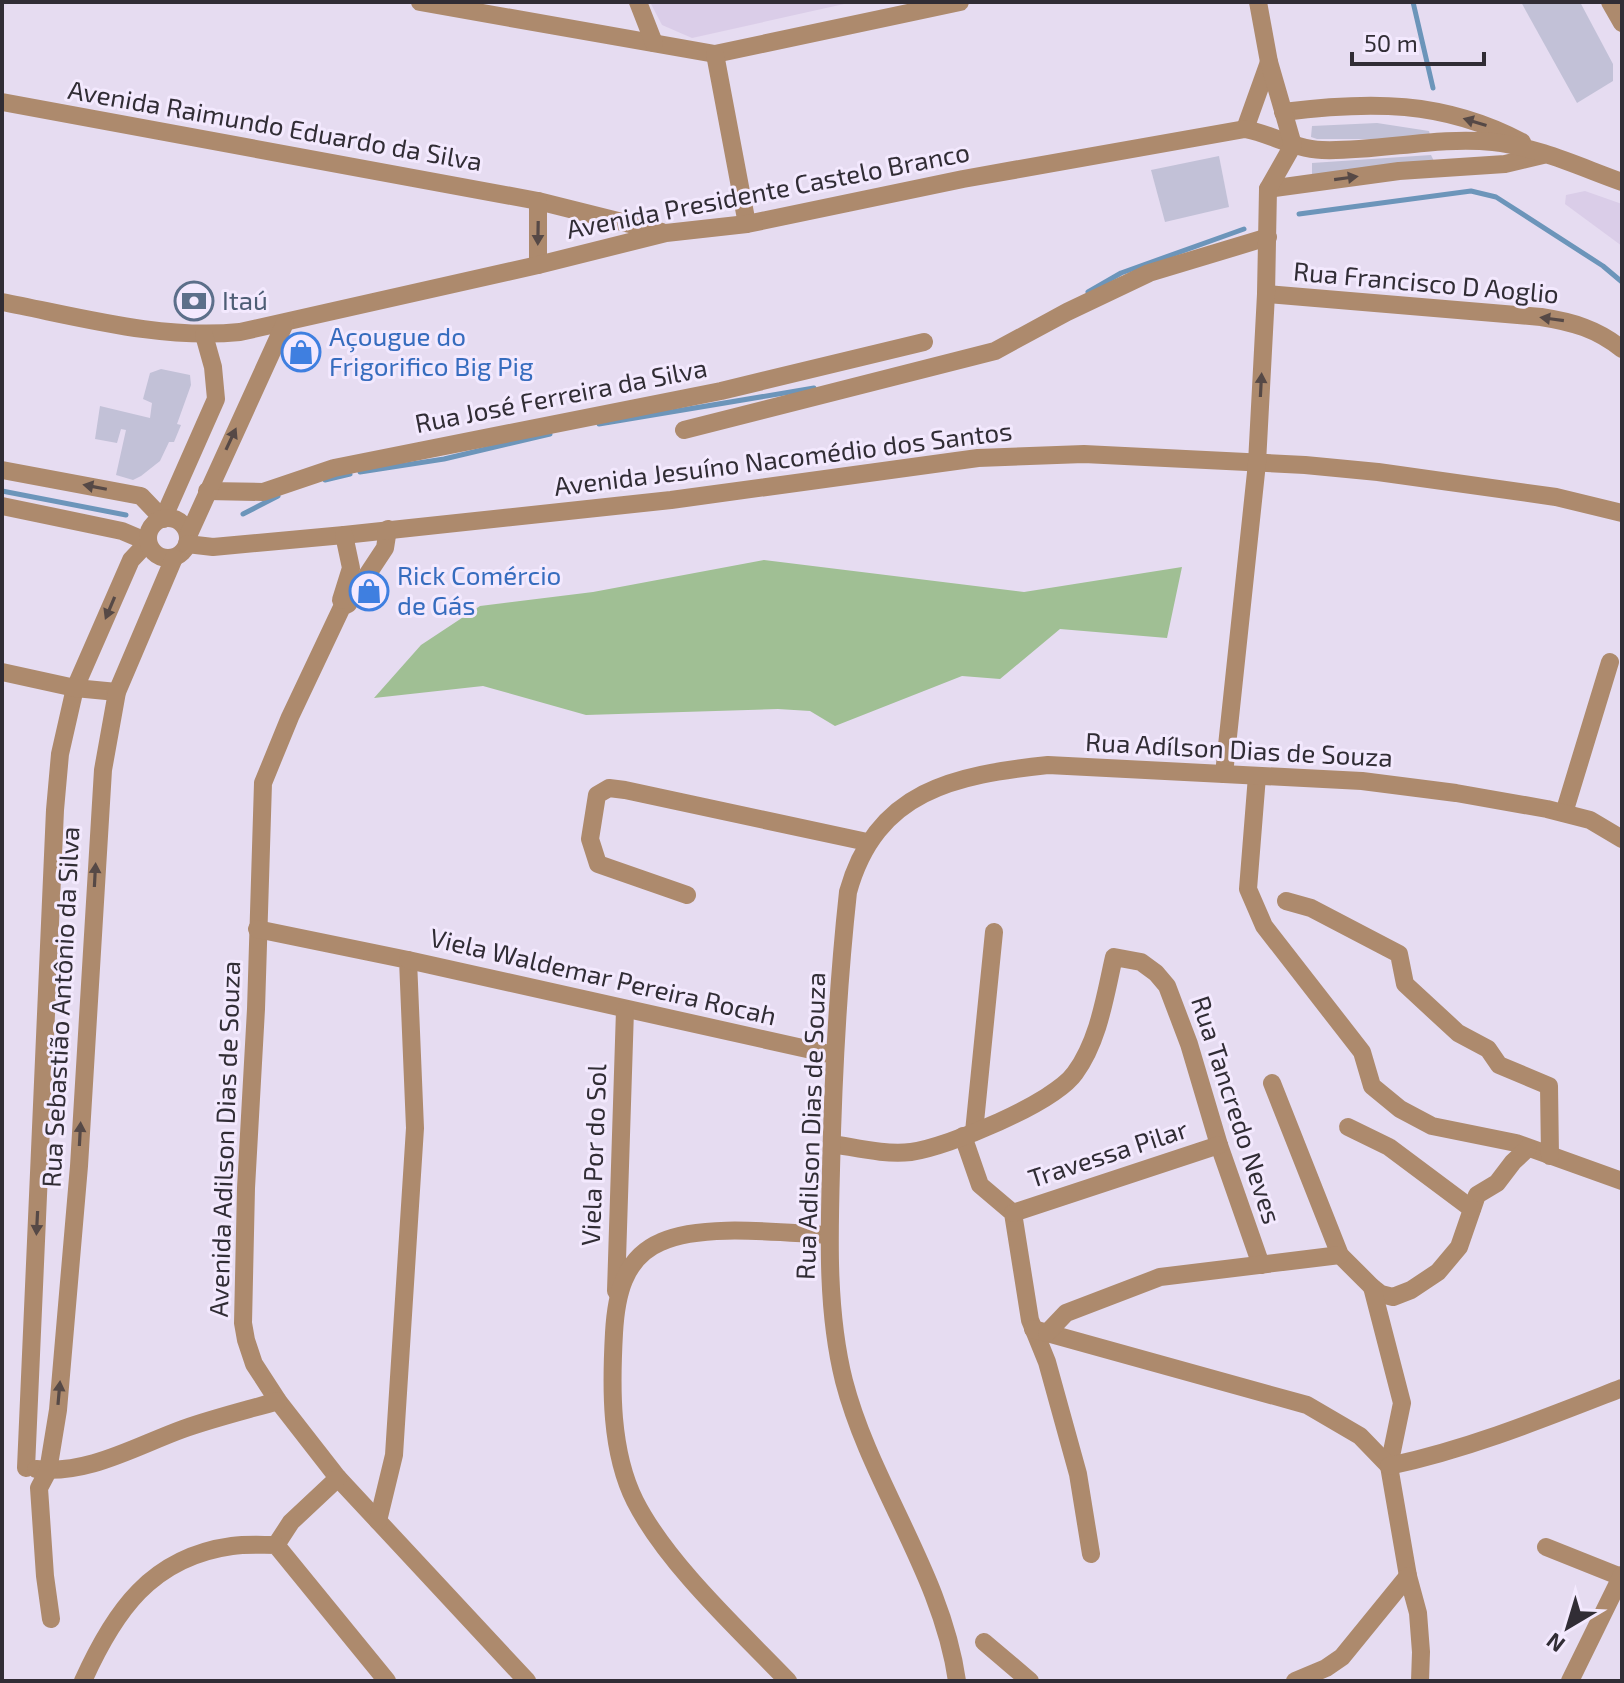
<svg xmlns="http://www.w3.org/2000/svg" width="1624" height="1683" font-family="'Exo 2',sans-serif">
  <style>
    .built { fill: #dacde8 }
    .green { fill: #a0bf94 }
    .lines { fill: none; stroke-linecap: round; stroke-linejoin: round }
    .stream { stroke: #6c95ba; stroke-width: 5 }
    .building { fill: #c2c1d7 }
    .minor { stroke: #ad8a6d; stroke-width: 18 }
    .oneway { fill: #564946 }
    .labels { text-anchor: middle; stroke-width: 6; stroke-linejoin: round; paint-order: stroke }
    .street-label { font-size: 26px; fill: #312d35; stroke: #f3e9fe }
    .service-label { font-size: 26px; fill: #4e5e75; stroke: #f3e9fe; text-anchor: start }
    .shop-label { font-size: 26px; fill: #366cbe; stroke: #f3e9fe; text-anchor: start }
  </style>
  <rect width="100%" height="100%" fill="#e6dcf1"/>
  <!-- built -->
  <g class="built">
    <polygon points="650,2 853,2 692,38 662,25"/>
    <polygon points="1585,191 1622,204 1622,246 1565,204 1566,195"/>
  </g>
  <!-- green -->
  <polygon class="green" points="764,560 1024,592 1182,567 1167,638 1060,629 1000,679 962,676 835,726 810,711 778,709 586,715 483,686 374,698 421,645 480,606 593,592"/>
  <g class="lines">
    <!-- stream -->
    <g class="stream">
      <polyline points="1413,2 1433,88"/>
      <polyline points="1299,214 1471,191 1496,197 1603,266 1622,282"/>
      <polyline points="1088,292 1121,273 1244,229"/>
      <polyline points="599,424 814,388"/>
      <polyline points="360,472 444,459 550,434"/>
      <polyline points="325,480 350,474"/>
      <polyline points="2,491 126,515"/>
      <polyline points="243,514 278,496"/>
    </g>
  </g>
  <!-- building -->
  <g class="building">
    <polygon points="1521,2 1580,2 1613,64 1613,81 1577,103"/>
    <polygon points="1377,123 1429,131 1431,139 1317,139 1311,137 1312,126"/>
    <polygon points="1431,155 1435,163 1312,177 1312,163"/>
    <polygon points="1219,156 1229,207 1165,222 1151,170"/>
    <polygon points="161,369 190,375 191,385 177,424 181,425 174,442 169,442 160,461 141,476 133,480 116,475 126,430 121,429 117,443 95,439 100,406 150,418 152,403 143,399 150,373"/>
  </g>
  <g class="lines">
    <!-- minor -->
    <g class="minor">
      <polyline points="420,2 715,54 960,2"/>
      <polyline points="638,2 654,43"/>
      <polyline points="1610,2 1622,23"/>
      <polyline points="715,54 747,224"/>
      <polyline points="2,102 538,201 662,232"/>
      <path d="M1283,112C1369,101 1443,100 1522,142"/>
      <polyline points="1245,129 1269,62"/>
      <polyline points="1268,189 1399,171 1505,164 1543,155"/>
      <polyline points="538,265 538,201"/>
      <path d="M1266,294L1541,317C1573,322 1597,329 1622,349"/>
      <path d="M2,302C80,317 161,340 240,332L538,265L666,233L747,224L963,179L1245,129C1271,134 1295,149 1322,150C1378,152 1437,136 1493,142C1538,147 1580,167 1622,182"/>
      <polyline points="684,430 995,351 1067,312 1149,273 1268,237"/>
      <polyline points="2,470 141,496 163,519 216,399 213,367 204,335"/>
      <polyline points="207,491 263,492 334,468 721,391 924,342"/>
      <polyline points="2,506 122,531 148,542 131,560 75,688 60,754 55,810 26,1468"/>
      <circle cx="168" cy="538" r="20"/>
      <polyline points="388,529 385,548 348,604 342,607 290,717 263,783 256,1009 246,1188 243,1323 246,1340 254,1364 278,1401 338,1478 527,1681"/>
      <polyline points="188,536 285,323"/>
      <polyline points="187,544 213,547 344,535 671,500 978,458 1084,454 1305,465 1378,472 1556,497 1622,513"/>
      <polyline points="341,600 351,568 344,535"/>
      <polyline points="2,672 75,688 117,692"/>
      <polyline points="1224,774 1257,463 1266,294 1268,189 1293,145 1269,62 1258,2"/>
      <polyline points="1257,776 1248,889 1264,926 1362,1052 1372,1086 1400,1109 1432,1126 1516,1143 1622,1181"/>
      <polyline points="1564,813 1610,662"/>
      <polyline points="687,895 598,864 590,839 597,795 609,788 625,790 867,842"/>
      <polyline points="1286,901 1311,908 1399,954 1405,984 1458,1033 1488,1049 1499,1065 1549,1086 1550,1156"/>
      <polyline points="257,929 408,960 415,1128 394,1455 378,1521"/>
      <polyline points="408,960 834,1055"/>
      <polyline points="1272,1083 1340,1255 1372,1287 1381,1294 1393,1297 1411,1290 1438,1272 1459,1247 1477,1195 1497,1183 1513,1162 1528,1148"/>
      <polyline points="1348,1127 1389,1147 1472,1209"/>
      <polyline points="974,1132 994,932"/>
      <polyline points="963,1136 980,1185 1013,1213 1030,1320 1047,1362 1078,1474 1091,1554"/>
      <path d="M832,1144C858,1148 885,1155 911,1152C948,1147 1054,1103 1075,1073C1099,1040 1105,996 1114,957L1141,962L1156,973L1167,986L1189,1044L1219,1145L1261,1265"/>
      <polyline points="1013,1213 1219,1145"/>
      <polyline points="1372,1287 1402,1403 1389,1466 1408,1576 1418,1613 1421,1652 1420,1681"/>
      <polyline points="616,1291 625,1010"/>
      <polyline points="1033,1329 1307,1405 1360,1436 1389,1466"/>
      <polyline points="1047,1333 1066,1313 1160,1277 1340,1255"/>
      <path d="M1389,1466C1469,1449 1545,1418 1622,1388"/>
      <path d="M36,1469C88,1475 136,1446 183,1429C214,1418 247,1410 278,1401"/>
      <polyline points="276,1545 291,1522 338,1478"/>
      <polyline points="1546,1547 1621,1577"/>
      <polyline points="51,1619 45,1576 39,1488 48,1471 58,1410 79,1166 103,770 117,692 174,558"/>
      <polyline points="984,1642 1030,1681"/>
      <path d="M83,1681C114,1612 151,1557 232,1546C246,1544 261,1545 276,1545L387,1681"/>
      <path d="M788,1681C739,1630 667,1564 635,1501C610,1451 611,1387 614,1333C616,1297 623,1258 661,1242C702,1223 783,1233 829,1235"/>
      <path d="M957,1681C942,1574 871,1485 844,1381C827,1313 829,1240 831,1170C833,1077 838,984 848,892C876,790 955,775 1048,765L1362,781L1456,793L1547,809L1590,820L1622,839"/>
      <polyline points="1295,1681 1326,1668 1342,1657 1408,1576"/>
      <polyline points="1570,1681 1622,1575"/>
    </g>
  </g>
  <!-- one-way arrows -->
  <defs><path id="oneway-solid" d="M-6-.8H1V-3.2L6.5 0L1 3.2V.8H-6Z" transform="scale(2)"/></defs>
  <g class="oneway">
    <use href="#oneway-solid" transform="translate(1475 122) rotate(-163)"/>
    <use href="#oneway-solid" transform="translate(1346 178) rotate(-8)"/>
    <use href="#oneway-solid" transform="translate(538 233) rotate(91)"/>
    <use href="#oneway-solid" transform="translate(1552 319) rotate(-172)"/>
    <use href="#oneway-solid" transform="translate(1261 385) rotate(-87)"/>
    <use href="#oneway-solid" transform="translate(231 439) rotate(-65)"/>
    <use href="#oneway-solid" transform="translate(95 487) rotate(-169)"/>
    <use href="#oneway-solid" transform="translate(110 608) rotate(113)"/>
    <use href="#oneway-solid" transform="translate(95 875) rotate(-87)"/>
    <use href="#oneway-solid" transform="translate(80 1134) rotate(-87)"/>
    <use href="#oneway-solid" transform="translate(37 1223) rotate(93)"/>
    <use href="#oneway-solid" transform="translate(59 1393) rotate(-85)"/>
  </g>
  <!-- icons -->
  <defs>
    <g id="bank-ring" transform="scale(2)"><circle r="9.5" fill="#f3e9fe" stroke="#5c6f8a" stroke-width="1.5"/><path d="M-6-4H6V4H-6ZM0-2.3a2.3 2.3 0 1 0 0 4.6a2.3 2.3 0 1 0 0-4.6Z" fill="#5c6f8a"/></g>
    <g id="shop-ring" transform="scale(2)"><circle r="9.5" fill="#f3e9fe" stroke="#3f7fe0" stroke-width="1.5"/><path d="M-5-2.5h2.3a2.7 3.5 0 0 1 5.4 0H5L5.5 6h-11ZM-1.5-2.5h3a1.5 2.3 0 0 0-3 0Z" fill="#3f7fe0"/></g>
  </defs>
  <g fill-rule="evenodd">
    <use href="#bank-ring" x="194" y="301"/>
    <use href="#shop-ring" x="301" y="352"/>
    <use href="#shop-ring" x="369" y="591"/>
  </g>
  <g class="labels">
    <!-- street labels -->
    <g class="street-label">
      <text transform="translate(275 126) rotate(10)" y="9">Avenida Raimundo Eduardo da Silva</text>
      <text transform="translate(768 191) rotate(-11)" y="9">Avenida Presidente Castelo Branco</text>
      <text transform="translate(1426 283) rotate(5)" y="9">Rua Francisco D Aoglio</text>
      <text transform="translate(561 396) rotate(-11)" y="9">Rua José Ferreira da Silva</text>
      <text transform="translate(783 459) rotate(-7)" y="9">Avenida Jesuíno Nacomédio dos Santos</text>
      <text transform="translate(1239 750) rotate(3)" y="9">Rua Adílson Dias de Souza</text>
      <text transform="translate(603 977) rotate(13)" y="9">Viela Waldemar Pereira Rocah</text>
      <text transform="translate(61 1007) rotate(-87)" y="9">Rua Sebastião Antônio da Silva</text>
      <text transform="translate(1236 1110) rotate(72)" y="9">Rua Tancredo Neves</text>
      <text transform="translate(811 1126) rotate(-88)" y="9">Rua Adilson Dias de Souza</text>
      <text transform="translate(225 1139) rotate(-88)" y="9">Avenida Adilson Dias de Souza</text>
      <text transform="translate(1108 1154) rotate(-18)" y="9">Travessa Pilar</text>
      <text transform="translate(594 1155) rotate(-88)" y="9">Viela Por do Sol</text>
    </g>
    <!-- service labels -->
    <g class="service-label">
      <text x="222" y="310">Itaú</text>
    </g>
    <!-- shop labels -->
    <g class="shop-label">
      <text x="329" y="346">Açougue do<tspan x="329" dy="30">Frigorifico Big Pig</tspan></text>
      <text x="397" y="585">Rick Comércio<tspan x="397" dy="30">de Gás</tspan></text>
    </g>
  </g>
  <!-- border -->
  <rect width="1624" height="1683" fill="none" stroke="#312d35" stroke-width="8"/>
  <!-- north arrow -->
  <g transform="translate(1568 1627) rotate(218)" stroke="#f3e9fe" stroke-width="6" paint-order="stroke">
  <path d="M0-6L14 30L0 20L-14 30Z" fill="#312d35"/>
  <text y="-12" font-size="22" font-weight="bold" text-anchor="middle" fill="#312d35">N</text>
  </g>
  <!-- scale -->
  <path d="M1352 52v12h132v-12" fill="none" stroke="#312d35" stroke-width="4"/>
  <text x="1364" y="52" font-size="24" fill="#312d35" stroke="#f3e9fe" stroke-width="6" paint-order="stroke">50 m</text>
</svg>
